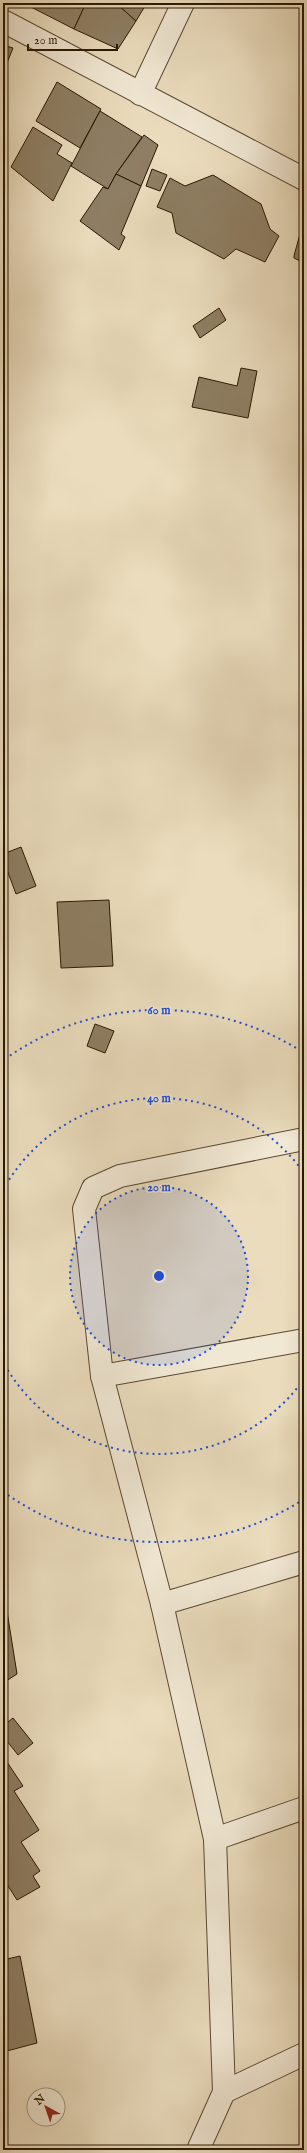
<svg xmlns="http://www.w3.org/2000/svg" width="307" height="2153" font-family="'IM FELL English',serif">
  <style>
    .building { fill: #8e7e63; stroke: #2a1802 }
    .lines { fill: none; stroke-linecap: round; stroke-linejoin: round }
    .minor-casing { stroke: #5a4931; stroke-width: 24 }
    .minor { stroke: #f1e8d4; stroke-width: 22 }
    .ring { fill: none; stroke: #1d4ed8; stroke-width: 2; stroke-dasharray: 2 4 }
    .centre { fill: #1d4ed8; stroke: #f1e8d4; stroke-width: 2 }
    .ring-label { font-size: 12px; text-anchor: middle; font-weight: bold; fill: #1d4ed8; stroke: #f1e8d4; stroke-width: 3; stroke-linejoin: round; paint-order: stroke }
  </style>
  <rect width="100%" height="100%" fill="#eadcbd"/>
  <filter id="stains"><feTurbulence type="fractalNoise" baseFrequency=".005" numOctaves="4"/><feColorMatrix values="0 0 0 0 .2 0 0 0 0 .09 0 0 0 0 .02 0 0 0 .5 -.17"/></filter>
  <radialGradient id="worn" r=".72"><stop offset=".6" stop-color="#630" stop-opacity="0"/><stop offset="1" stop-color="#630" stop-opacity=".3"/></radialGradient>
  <!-- building -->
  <g class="building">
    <polygon points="26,3 86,3 74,29 29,6"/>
    <polygon points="86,3 116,3 136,21 118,49 74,29"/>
    <polygon points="116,3 142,3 145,6 136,21"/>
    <polygon points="3,45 13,48 5,68 3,67"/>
    <polygon points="57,82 101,109 80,148 36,121"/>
    <polygon points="100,111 142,137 116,174 108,189 71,166"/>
    <polygon points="33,127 62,145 57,154 72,163 53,201 11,167"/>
    <polygon points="144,135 158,145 141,186 116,174"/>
    <polygon points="152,169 167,175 160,191 146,186"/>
    <polygon points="116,174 141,186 121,234 125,237 119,250 80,221 103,187 108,189"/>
    <polygon points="213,175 261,204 270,229 279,236 265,262 236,249 224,259 176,233 172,213 157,207 170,178 185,186"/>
    <polygon points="304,219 304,263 294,258 294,256"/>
    <polygon points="219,308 226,320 200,338 193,326"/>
    <polygon points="303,317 304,317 304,329 300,328"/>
    <polygon points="241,368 257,371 248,418 192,407 199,377 237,386"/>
    <polygon points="21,847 36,886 16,894 3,859 3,854"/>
    <polygon points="109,900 113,966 61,968 57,902"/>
    <polygon points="95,1024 114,1031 105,1053 87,1046"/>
    <polygon points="6,1605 17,1674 3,1683 3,1607"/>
    <polygon points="3,1712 7,1718 3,1722"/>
    <polygon points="13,1718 33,1743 18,1755 3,1736 3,1726"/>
    <polygon points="3,1756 23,1786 14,1791 39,1830 21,1842 40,1871 33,1876 40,1887 17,1900 3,1878"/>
    <polygon points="20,1956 37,2043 3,2052 3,1960"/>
  </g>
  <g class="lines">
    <!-- minor casing -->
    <g class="minor-casing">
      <g id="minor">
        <polyline points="3,21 304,179"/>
        <polyline points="140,94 183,3"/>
        <polyline points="102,1376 304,1340"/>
        <polyline points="162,1604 304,1562"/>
        <polyline points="215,1839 304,1808"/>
        <polyline points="224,2092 304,2054"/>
        <polyline points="198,2150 224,2092 215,1839 162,1604 102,1376 84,1209 93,1188 120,1176 304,1139"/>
      </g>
    </g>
    <!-- minor -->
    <use href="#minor" class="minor"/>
  </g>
  <!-- distance rings -->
  <circle cx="159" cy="1276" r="89" fill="#1d4ed8" fill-opacity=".12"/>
  <g class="ring">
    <circle cx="159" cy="1276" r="89"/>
    <path d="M304 1379A178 178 0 0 1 3 1362M3 1190A178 178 0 0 1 304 1173"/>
    <path d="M304 1499A266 266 0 0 1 5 1493M5 1059A266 266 0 0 1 304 1053"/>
  </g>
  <circle cx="159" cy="1276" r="6" class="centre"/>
  <g class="ring-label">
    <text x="159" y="1014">60 m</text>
    <text x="159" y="1102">40 m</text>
    <text x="159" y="1191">20 m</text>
  </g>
  <!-- margin -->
  <rect width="307" height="2153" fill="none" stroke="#eadcbd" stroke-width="16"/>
  <rect x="4" y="4" width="299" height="2145" fill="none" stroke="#2a1802" stroke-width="2"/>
  <rect x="8" y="8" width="291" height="2137" fill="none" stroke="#2a1802"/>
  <!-- north arrow -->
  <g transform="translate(46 2107) rotate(320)"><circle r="19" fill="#f1e8d4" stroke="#a19580"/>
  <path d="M0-3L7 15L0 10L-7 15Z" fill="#8f2418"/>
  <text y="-6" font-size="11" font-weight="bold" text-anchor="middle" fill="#2a1802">N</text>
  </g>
  <!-- scale -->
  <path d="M28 44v6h89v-6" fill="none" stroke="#2a1802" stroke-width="2"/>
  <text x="34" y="44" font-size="12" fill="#2a1802" stroke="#f1e8d4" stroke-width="3" paint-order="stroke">20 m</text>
  <rect width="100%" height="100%" filter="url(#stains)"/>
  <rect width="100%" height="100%" fill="url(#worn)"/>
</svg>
